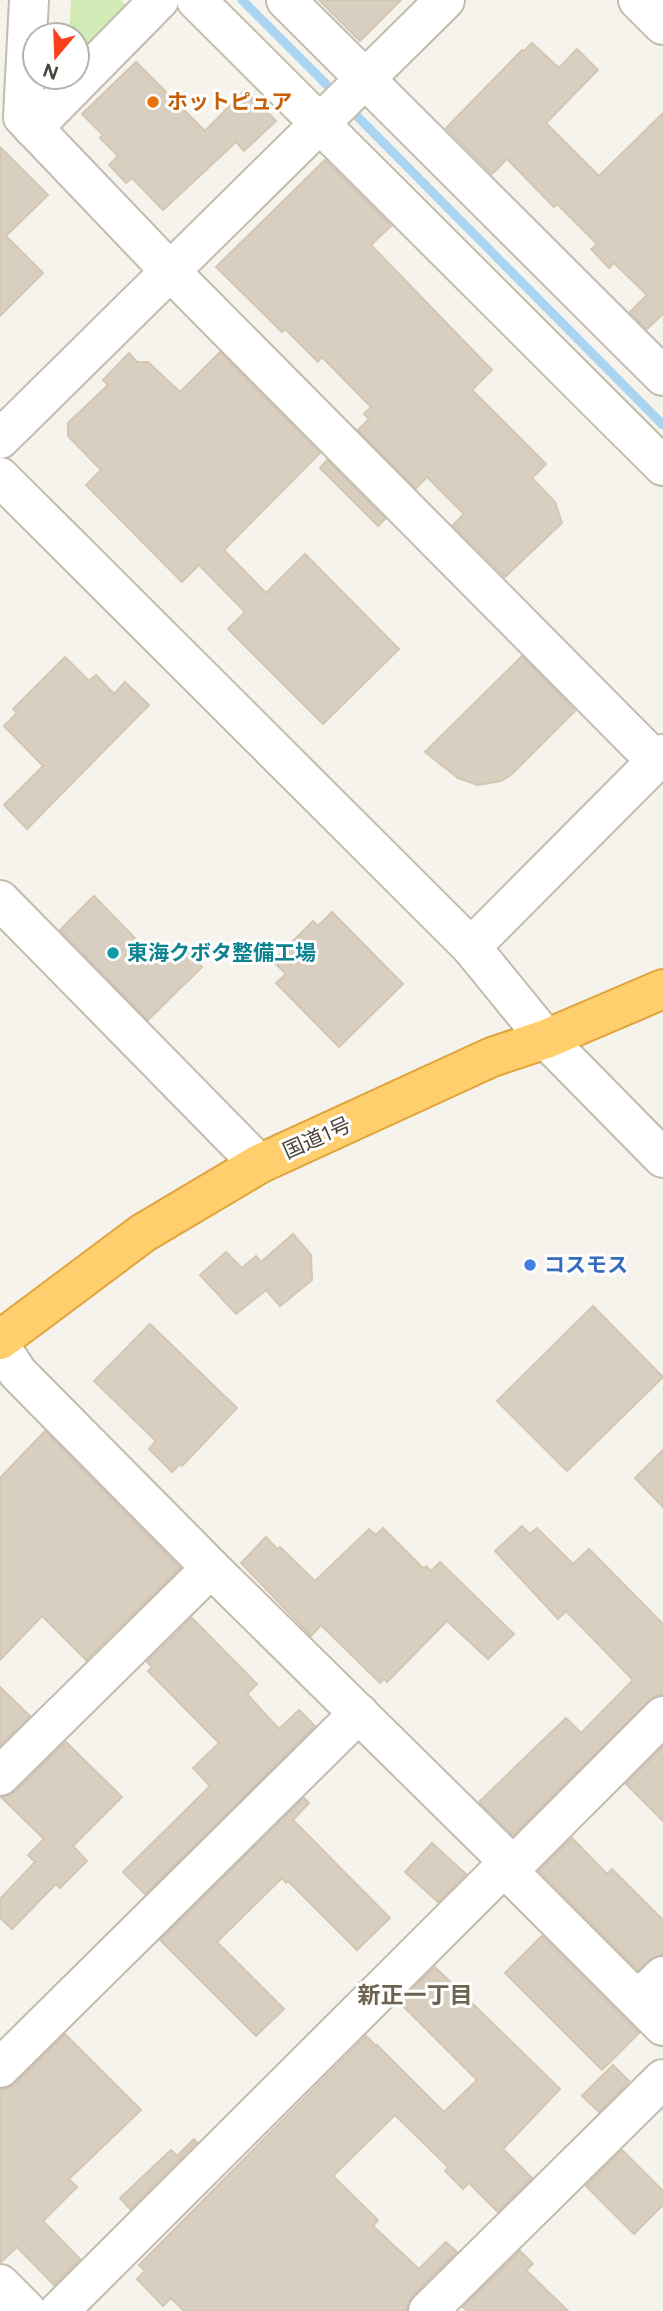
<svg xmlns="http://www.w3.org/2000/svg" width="663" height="2311" font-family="Figtree,'Noto Sans JP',sans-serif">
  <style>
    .green { fill: #d2eab5 }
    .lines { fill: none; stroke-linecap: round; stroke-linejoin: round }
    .stream { stroke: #a9d4f2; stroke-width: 9 }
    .building { fill: #d8cfc1; stroke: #d3c7b4; stroke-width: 2 }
    .minor-casing { stroke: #c2bbae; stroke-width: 42 }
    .highway-casing { stroke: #e0a43c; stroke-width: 42 }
    .minor { stroke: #fff; stroke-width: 38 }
    .highway { stroke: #ffcf6e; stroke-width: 38 }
    .food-dot { fill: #e8710a; stroke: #fff; stroke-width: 2.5 }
    .culture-dot { fill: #0f9aa8; stroke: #fff; stroke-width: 2.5 }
    .shop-dot { fill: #3f7fe0; stroke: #fff; stroke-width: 2.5 }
    .labels { text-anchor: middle; stroke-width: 6; stroke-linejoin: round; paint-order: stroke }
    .food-label { font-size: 21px; font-weight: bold; fill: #c56008; stroke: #fff; text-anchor: start }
    .culture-label { font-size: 21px; font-weight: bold; fill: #0d838f; stroke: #fff; text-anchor: start }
    .street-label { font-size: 21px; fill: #4b4439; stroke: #fff }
    .shop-label { font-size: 21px; font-weight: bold; fill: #366cbe; stroke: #fff; text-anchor: start }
    .neighbourhood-label { font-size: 23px; font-weight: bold; fill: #6e6250; stroke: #fff }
  </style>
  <rect width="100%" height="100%" fill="#f6f3ec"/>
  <!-- green -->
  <polygon class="green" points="71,0 120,0 130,9 77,57 77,35 69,35"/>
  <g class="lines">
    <!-- stream -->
    <g class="stream">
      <polyline points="242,0 337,95"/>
      <polyline points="349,108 663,425"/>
    </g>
  </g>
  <!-- building -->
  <g class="building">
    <polygon points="319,0 401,0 360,41"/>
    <polygon points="532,43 559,68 577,49 598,70 546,123 599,176 663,113 663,314 647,329 630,312 647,295 614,263 609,268 591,249 597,244 557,204 554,207 507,159 492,174 446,128 522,50 524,51"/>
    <polygon points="136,62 205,131 245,90 276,121 244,151 236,142 163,210 132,178 126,183 109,165 118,156 100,138 103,135 82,114"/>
    <polygon points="0,147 48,195 6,236 43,273 0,316"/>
    <polygon points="325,160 391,226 371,245 492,370 472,390 546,464 532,478 555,502 562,523 505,577 453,525 464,514 427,477 416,488 358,430 369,419 364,414 371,407 322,357 318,362 285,329 282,332 216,267"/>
    <polygon points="220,352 320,453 224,550 266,593 305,554 399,649 323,724 228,629 245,612 199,565 182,582 86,485 101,470 68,436 68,423 108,385 103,380 129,353 137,362 148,362 180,392"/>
    <polygon points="327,460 385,519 378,526 320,468"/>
    <polygon points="522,656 575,711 511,775 501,781 478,785 458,778 425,752"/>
    <polygon points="65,657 89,681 96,675 114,694 125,682 149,705 27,829 4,805 43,766 4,726 17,713 13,709"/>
    <polygon points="94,896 159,963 179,943 202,967 148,1020 60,930"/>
    <polygon points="332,912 403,984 339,1047 276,983 286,974 273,961 313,921 318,926"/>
    <polygon points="293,1234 311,1255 312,1280 280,1306 266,1290 236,1314 200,1275 226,1252 242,1268 256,1256 261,1262"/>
    <polygon points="593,1306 663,1377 567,1471 497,1401"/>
    <polygon points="150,1324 237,1408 182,1466 180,1464 172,1472 149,1449 156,1441 94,1381"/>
    <polygon points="45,1431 180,1568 86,1660 42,1616 0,1660 0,1478"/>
    <polygon points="663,1450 663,1507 635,1478"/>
    <polygon points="522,1526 530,1534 537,1528 573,1564 589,1549 663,1624 663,1695 657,1695 648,1701 513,1835 479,1802 566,1718 581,1733 633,1680 566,1611 558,1619 495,1551"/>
    <polygon points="383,1528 424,1569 426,1566 431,1571 440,1562 514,1634 488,1659 447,1621 387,1682 384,1679 380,1683 321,1625 311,1636 241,1563 266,1537 277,1549 280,1547 315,1581 369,1529 376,1535"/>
    <polygon points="192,1618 257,1684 247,1694 279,1729 299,1710 315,1726 145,1894 123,1872 210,1786 193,1768 219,1743 148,1671 152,1667 147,1662"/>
    <polygon points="0,1687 30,1716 0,1745"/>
    <polygon points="66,1742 122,1797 73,1846 87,1861 60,1888 56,1884 12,1929 0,1918 0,1899 35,1862 28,1855 44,1839 1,1797 15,1792"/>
    <polygon points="663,1747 663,1821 626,1784"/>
    <polygon points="304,1798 309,1803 293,1820 390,1918 357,1950 288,1881 286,1883 282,1878 217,1942 284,2009 256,2036 160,1940"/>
    <polygon points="572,1838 607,1874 612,1869 663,1920 663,1955 648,1960 638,1970 539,1871"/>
    <polygon points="432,1843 466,1874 438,1902 405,1872"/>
    <polygon points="542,1936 639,2033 602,2070 505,1973"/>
    <polygon points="435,1967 560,2089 503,2149 532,2178 498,2212 469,2183 463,2189 445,2171 448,2167 395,2115 333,2176 378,2220 373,2226 419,2269 446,2242 457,2252 413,2295 407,2305 407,2311 184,2311 171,2298 163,2306 137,2279 145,2271 139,2265 366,2036 376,2046 377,2045 444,2112 477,2080 399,2002"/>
    <polygon points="65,2034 141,2110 69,2179 77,2187 43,2221 80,2259 54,2285 17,2247 0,2263 0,2089 6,2089 15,2084"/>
    <polygon points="613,2065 629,2081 599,2112 582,2096"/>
    <polygon points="194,2139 197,2142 130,2209 120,2198 171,2150 177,2156"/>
    <polygon points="622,2150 663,2191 663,2205 634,2234 586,2186"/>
    <polygon points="520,2251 533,2264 526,2270 568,2311 467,2311 463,2307"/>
  </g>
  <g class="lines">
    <!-- minor casing -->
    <g class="minor-casing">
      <g id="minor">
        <polyline points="29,0 23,117 171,272 656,761"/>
        <polyline points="196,0 663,466"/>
        <polyline points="286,0 663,376"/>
        <polyline points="638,0 663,25"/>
        <polyline points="33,128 159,0"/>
        <polyline points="0,439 445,0"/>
        <polyline points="0,477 471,947 546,1039 663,1158"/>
        <polyline points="0,900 259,1164"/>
        <polyline points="471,947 663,754"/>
        <polyline points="0,1346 18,1373 211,1568 501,1854 508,1871 663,2026"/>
        <polyline points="0,1776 211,1568"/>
        <polyline points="508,1871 663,1716"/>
        <polyline points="638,2000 663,1976"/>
        <polyline points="0,2068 359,1713"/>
        <polyline points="0,2284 27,2311"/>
        <polyline points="59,2311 506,1865"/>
        <polyline points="428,2311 663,2079"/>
      </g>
    </g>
    <!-- highway casing -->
    <g class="highway-casing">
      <polyline id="highway" points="0,1340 143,1233 259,1164 492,1057 546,1039 663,989"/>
    </g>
    <!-- minor -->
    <use href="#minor" class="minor"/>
    <!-- highway -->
    <use href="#highway" class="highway"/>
  </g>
  <!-- markers -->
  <circle class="food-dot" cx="153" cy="102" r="7"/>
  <circle class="culture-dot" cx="113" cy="953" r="7"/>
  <circle class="shop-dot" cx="530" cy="1265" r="7"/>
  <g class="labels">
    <!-- food labels -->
    <g class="food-label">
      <text x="167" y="109">ホットピュア</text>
    </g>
    <!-- culture labels -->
    <g class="culture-label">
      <text x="127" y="960">東海クボタ整備工場</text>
    </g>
    <!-- street labels -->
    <g class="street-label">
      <text transform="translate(317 1138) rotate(-24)" y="7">国道1号</text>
    </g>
    <!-- shop labels -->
    <g class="shop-label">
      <text x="544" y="1272">コスモス</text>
    </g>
    <!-- neighbourhood labels -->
    <g class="neighbourhood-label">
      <text x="415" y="2003">新正一丁目</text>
    </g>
  </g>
  <!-- north arrow -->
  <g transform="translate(56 56) rotate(199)"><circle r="33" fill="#ffffff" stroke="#b7b4b0" stroke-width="2"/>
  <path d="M0-5L12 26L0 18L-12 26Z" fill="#fc3f1d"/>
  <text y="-10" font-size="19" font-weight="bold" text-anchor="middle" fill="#4b4439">N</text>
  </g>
</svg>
